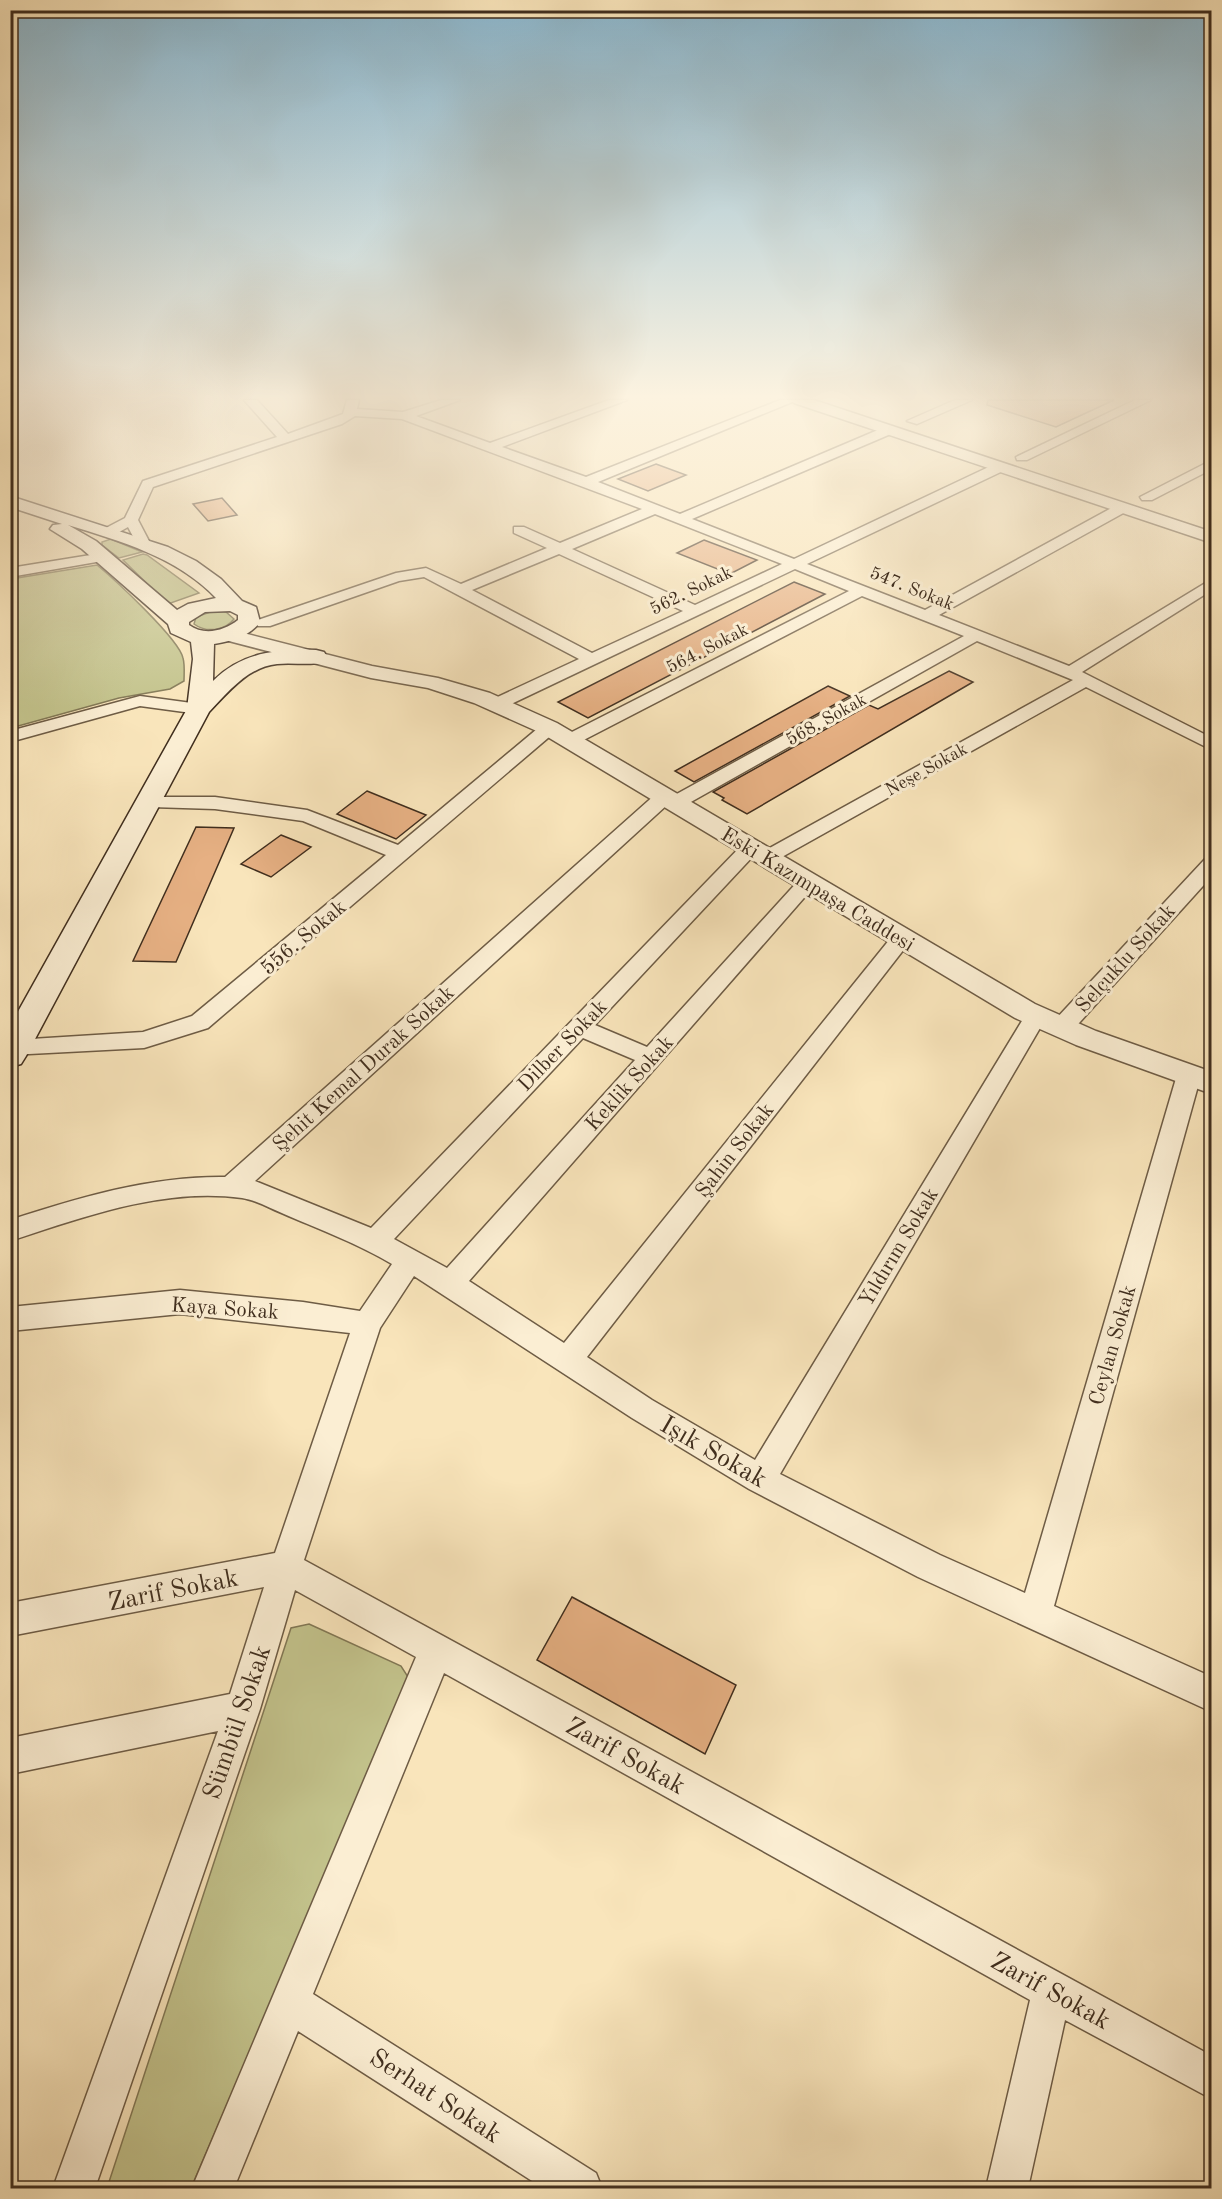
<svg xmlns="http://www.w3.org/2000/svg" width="1222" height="2199" font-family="'Old Standard TT',serif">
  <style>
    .green { fill: #c3c38c; stroke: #827855; stroke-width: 1.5 }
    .building { fill: #e6b083; stroke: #402e1e; stroke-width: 1.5 }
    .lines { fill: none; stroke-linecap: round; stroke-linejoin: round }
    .minor-casing { stroke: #6e5c45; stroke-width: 3 }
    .tertiary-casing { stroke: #6e5c45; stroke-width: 3 }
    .secondary-casing { stroke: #402e1e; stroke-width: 3 }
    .minor { fill: #fbeed3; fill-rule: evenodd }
    .tertiary { fill: #fbeed3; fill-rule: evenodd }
    .secondary { fill: #fbeed3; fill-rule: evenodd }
    .labels { text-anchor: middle; stroke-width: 6; stroke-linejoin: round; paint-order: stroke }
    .far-street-label { font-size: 18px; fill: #402e1e; stroke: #fbeed3 }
    .street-label { font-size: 21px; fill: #402e1e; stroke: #fbeed3 }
    .near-street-label { font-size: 26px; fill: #402e1e; stroke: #fbeed3 }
  </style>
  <rect width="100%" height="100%" fill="#f9e5bb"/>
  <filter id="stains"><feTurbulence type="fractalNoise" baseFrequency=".00333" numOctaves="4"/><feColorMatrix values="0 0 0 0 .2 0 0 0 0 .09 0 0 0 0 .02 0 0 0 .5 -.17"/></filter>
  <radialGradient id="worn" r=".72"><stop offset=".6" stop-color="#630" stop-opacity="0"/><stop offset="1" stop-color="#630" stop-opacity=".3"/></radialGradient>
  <!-- green -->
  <g class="green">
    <polygon points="111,539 142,552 119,558 102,545 102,542"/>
    <polygon points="143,554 147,555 199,593 168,604 123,560"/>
    <path d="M97,565C114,579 179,639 183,658C185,665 184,674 184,681L170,689L119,698L11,728V579Z"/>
    <path d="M213,611L226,612L234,619C225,631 206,633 194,624L196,617Z"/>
    <polygon points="309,1624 401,1666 410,1680 191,2188 107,2188 291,1628"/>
  </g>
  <!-- building -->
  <g class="building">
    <polygon points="988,400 1114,400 1056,427 987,405"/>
    <polygon points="656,464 686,475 648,491 618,479"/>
    <polygon points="222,498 237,515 208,521 193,504"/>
    <polygon points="704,540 757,560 730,574 677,553"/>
    <polygon points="794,582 825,594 588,718 558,702"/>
    <polygon points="949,671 973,682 747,814 722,800 724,798 713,792 869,705 878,709"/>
    <polygon points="828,686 850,696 694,782 675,771"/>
    <polygon points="367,791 389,800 426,815 396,839 337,814"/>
    <polygon points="196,827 234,828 176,962 133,961"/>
    <polygon points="281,835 311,847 271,877 241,864"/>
    <polygon points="572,1597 736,1685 705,1754 537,1660"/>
  </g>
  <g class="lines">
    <!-- minor casing -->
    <g class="minor-casing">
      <g id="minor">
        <path d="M244,400H257L288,434L343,414L347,400H359L357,409L403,412L441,400H460L416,416L490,443L609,400H627L502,447L586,477L780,400H797L598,482L680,514L885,427H893V433L692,519L794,559L995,464H1005V470L807,564L925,610L1117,505H1127V511L939,615L1069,666L1212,579V590L1082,672L1212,738V750L1086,687L773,862H759L756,858L759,854L1073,680L977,641L682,807L675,809L667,805L255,1181L371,1228L743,844H757L760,848L757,852L595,1025L647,1047L800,879H814L817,883L469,1281L564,1343L894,934H908L912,939L908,944L587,1357L652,1400L755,1460L1028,1011L1036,1008L1044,1011L1047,1016L780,1474L940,1555L1025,1593L1177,1075L1181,1069L1189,1067L1197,1069L1201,1075L1054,1606L1212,1677V1712L918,1577L749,1489L632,1418L414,1276L380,1328L304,1560L1212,2056V2099L1065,2020L1028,2188H986L1030,2000L444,1673L313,1994L596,2173L602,2188H543L298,2031L234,2188H192L416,1657L295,1590L260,1709L95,2188H53L218,1731L10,1774V1738L230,1694L264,1587L10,1636V1603L275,1553L350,1333L180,1314L10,1331V1307L180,1290L303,1302L360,1311L392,1264C358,1244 321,1230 284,1214C271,1209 256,1200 242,1198C164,1187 83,1217 10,1241V1220C81,1197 151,1176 225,1177L657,793L664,791L673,796L964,636L862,596L576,744H564L561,740L564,736L849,591L795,569L503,708H491L488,704L491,700L579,659L424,577L399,581L270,626H258L256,623L258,620L396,573L426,568L461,584L547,548L514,533V527H524L560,543L642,509L402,419L355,416L342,424L153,487L138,520L150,543L148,546H138L128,527L114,535H104V529L125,518L143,481L277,437ZM655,514L782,564L695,605L572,549ZM559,554L683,611L592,653L472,590ZM583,1038L635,1060L447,1268L394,1239Z"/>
        <polygon points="955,400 972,400 917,424 907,421"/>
        <polygon points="1135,400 1151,400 1027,460 1017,460 1016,457"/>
        <polygon points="1212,460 1212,469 1152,500 1142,500 1140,497"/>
        <polygon points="103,553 110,557 108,560 10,577 10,568"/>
        <polygon points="140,696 199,704 208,709 199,714 140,706 10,742 10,731"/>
        <polygon points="549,723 555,724 558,728 555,732 208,1028 144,1048 10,1055 10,1041 15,1040 143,1032 192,1016 386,855 303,821 215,809 151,807 144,805 142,801 144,797 215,797 307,810 398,845 543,724"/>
        <polygon points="1212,857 1212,876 1070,1033 1062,1035 1054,1033 1051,1027 1054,1021 1205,859"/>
      </g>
    </g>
    <!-- tertiary casing -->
    <g class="tertiary-casing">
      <g id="tertiary">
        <polygon points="792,400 814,400 1212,532 1212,543 794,403"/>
        <polygon points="228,629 372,666 438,678 490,693 557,723 1035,1004 1096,1031 1212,1072 1212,1094 1076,1045 1015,1018 541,733 474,703 428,688 371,678 221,639 218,635 221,631"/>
      </g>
    </g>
    <!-- secondary casing -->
    <g class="secondary-casing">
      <path id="secondary" d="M10,496L168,547L196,561L221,579L242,601L256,607L260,622C249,637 231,641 214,644L213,681C242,652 277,649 316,650L324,652L327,657L324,662C309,666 293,662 277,664C248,667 228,692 209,712L26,1056L21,1064L10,1067V1026L187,709L193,659L191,642L171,633L168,624L82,549L50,529L53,525L62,524L10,507ZM68,525C120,541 177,557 216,598L188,604L177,610L96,541ZM230,611L238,615V620C224,631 204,636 189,625V622L205,612Z"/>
    </g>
    <!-- minor -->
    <use href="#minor" class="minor"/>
    <!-- tertiary -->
    <use href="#tertiary" class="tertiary"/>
    <!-- secondary -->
    <use href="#secondary" class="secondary"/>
  </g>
  <!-- sky -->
  <linearGradient id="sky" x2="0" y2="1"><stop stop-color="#8ab8d1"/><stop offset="0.56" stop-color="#fcf3e0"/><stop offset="1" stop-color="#fcf3e0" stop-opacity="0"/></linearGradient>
  <rect width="1222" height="708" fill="url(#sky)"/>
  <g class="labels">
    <!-- far-street labels -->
    <g class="far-street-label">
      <text transform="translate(912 588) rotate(22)" y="6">547. Sokak</text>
      <text transform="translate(691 590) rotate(-26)" y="6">562. Sokak</text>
      <text transform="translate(707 648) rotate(-27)" y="6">564. Sokak</text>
      <text transform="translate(826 719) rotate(-29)" y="6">568. Sokak</text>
      <text transform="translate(926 769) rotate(-29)" y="6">Neşe Sokak</text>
    </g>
    <!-- street labels -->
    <g class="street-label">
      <text transform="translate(818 889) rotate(31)" y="7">Eski Kazımpaşa Caddesi</text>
      <text transform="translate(303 937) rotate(-40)" y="7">556. Sokak</text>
      <text transform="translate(1125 958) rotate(-48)" y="7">Selçuklu Sokak</text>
      <text transform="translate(562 1045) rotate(-46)" y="7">Dilber Sokak</text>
      <text transform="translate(363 1068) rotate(-42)" y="7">Şehit Kemal Durak Sokak</text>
      <text transform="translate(629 1083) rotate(-48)" y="7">Keklik Sokak</text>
      <text transform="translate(734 1150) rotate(-52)" y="7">Şahin Sokak</text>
      <text transform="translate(898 1247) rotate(-59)" y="7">Yıldırım Sokak</text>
      <text transform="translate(225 1308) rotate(4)" y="7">Kaya Sokak</text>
      <text transform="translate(1112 1345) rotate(-74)" y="7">Ceylan Sokak</text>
    </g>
    <!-- near-street labels -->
    <g class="near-street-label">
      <text transform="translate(714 1451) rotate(30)" y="9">Işık Sokak</text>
      <text transform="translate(173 1589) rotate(-11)" y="9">Zarif Sokak</text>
      <text transform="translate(236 1722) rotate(-71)" y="9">Sümbül Sokak</text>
      <text transform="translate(626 1755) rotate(29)" y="9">Zarif Sokak</text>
      <text transform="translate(1051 1990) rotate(29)" y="9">Zarif Sokak</text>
      <text transform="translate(436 2095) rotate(33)" y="9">Serhat Sokak</text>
    </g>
  </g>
  <!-- margin -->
  <rect width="1222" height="2199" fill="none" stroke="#f9e5bb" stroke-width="36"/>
  <rect x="12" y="12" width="1198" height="2175" fill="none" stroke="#402e1e" stroke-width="3"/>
  <rect x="18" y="18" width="1186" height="2163" fill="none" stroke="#402e1e" stroke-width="1.5"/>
  <rect width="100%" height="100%" filter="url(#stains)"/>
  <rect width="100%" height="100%" fill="url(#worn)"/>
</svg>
